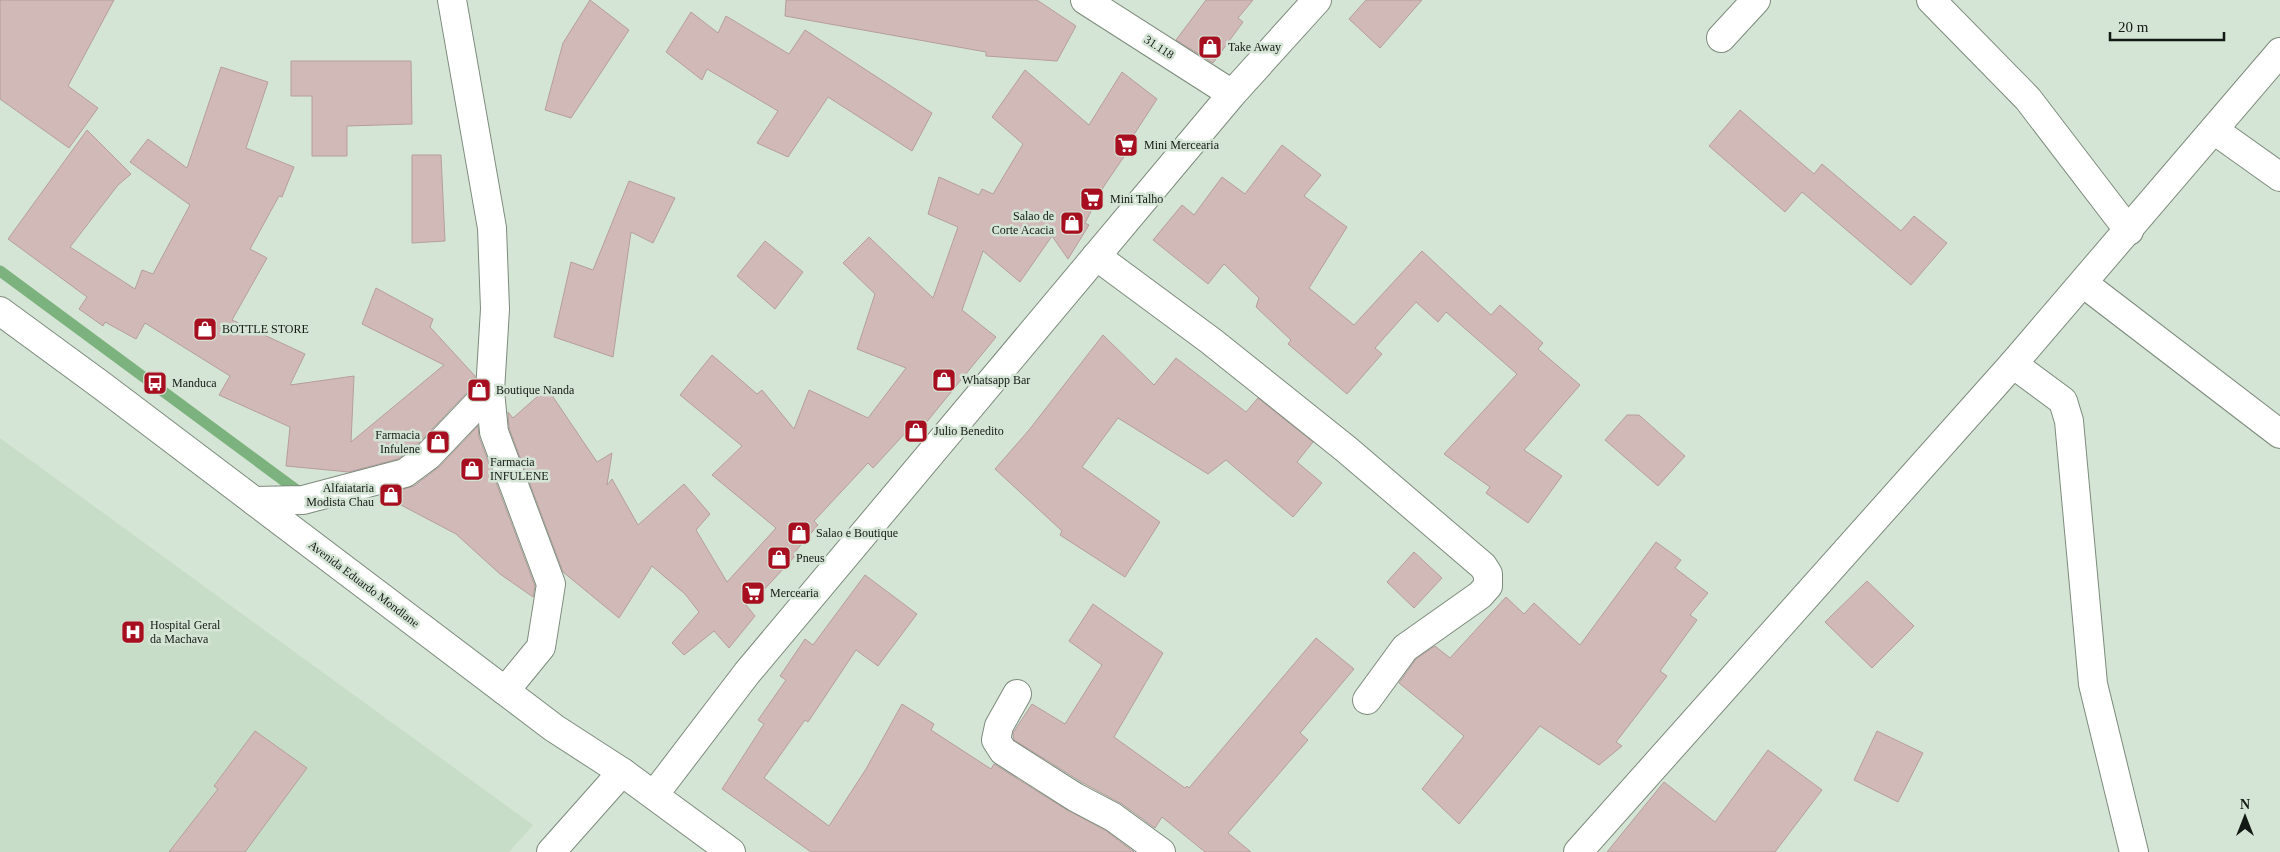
<svg xmlns="http://www.w3.org/2000/svg" width="2280" height="852" font-family="'Times New Roman',serif">
  <style>
    .built { fill: #c7ddc7 }
    .lines { fill: none; stroke-linecap: round; stroke-linejoin: round }
    .stream { stroke: #7cb27e; stroke-width: 11 }
    .building { fill: #d1b9b7; stroke: #b59e9c }
    .minor-casing { stroke: #7c8b7c; stroke-width: 30 }
    .major-casing { stroke: #7c8b7c; stroke-width: 30 }
    .minor { stroke: #fff; stroke-width: 28 }
    .major { stroke: #fff; stroke-width: 28 }
    .labels { text-anchor: middle; stroke-width: 5; stroke-linejoin: round; paint-order: stroke }
    .street-label { font-size: 12px; fill: #131914; stroke: #d5e5d5 }
    .poi-label { font-size: 12px; fill: #131914; stroke: #d5e5d5; text-anchor: start }
  </style>
  <rect width="100%" height="100%" fill="#d5e5d5"/>
  <!-- built -->
  <polygon class="built" points="0,438 533,825 509,852 0,852"/>
  <g class="lines">
    <!-- stream -->
    <polyline class="stream" points="0,271 302,494"/>
  </g>
  <!-- building -->
  <g class="building">
    <polygon points="0,0 114,0 68,86 98,108 69,148 0,99"/>
    <polygon points="590,0 629,30 571,118 545,110 563,43"/>
    <polygon points="786,0 1037,0 1076,26 1057,61 986,56 986,52 785,16"/>
    <polygon points="1206,0 1253,0 1238,18 1243,22 1213,63 1176,40"/>
    <polygon points="1366,0 1422,0 1380,48 1349,19"/>
    <polygon points="691,12 718,33 726,16 789,54 805,30 932,113 912,151 828,97 788,157 757,143 778,111 707,69 702,80 666,52"/>
    <polygon points="291,61 411,61 412,124 347,126 347,156 312,156 312,96 291,96"/>
    <polygon points="221,67 268,82 246,148 294,167 282,197 279,196 250,249 267,258 232,320 305,354 290,385 354,376 351,442 444,365 362,324 376,288 433,319 430,327 475,376 475,384 418,444 398,459 349,472 286,466 290,427 219,395 230,376 145,323 136,339 105,322 103,326 79,309 87,297 8,239 87,130 131,174 118,185 70,247 135,289 142,270 153,274 190,205 130,162 148,139 187,168"/>
    <polygon points="1025,70 1089,125 1122,72 1157,99 1133,136 1136,139 1104,186 1085,223 1089,225 1068,259 1052,236 1020,282 983,251 962,310 996,337 916,435 909,429 873,468 868,463 814,521 818,525 794,553 796,555 761,593 746,605 755,616 729,648 714,631 684,655 672,643 699,612 685,594 652,566 619,618 563,572 509,428 508,412 513,418 547,388 597,462 612,453 607,485 612,479 638,525 684,484 710,514 696,530 727,582 776,528 712,475 742,446 680,395 712,355 757,394 762,390 794,429 809,390 868,418 906,368 857,349 875,294 843,263 869,237 933,298 958,227 928,214 939,177 979,195 982,189 993,194 1023,144 992,117"/>
    <polygon points="1740,110 1814,174 1822,164 1901,231 1914,216 1947,243 1911,285 1802,192 1785,212 1709,146"/>
    <polygon points="1282,145 1321,175 1304,196 1347,227 1309,288 1354,325 1422,251 1491,315 1500,305 1543,343 1538,349 1580,385 1524,450 1562,476 1528,523 1486,493 1490,487 1444,454 1517,374 1446,312 1438,322 1416,302 1375,348 1382,354 1347,394 1288,344 1291,340 1256,307 1259,298 1224,264 1208,284 1153,240 1182,205 1194,215 1222,177 1245,194"/>
    <polygon points="412,155 441,155 445,241 412,243"/>
    <polygon points="629,181 675,198 653,243 631,232 613,357 554,337 571,262 593,270"/>
    <polygon points="765,241 803,272 775,309 737,276"/>
    <polygon points="1103,335 1154,385 1176,358 1246,412 1258,398 1313,442 1297,462 1322,483 1293,517 1226,460 1208,474 1118,418 1082,467 1160,522 1125,577 1060,535 1062,531 995,469 1029,430"/>
    <polygon points="1627,415 1639,415 1685,456 1658,486 1605,440"/>
    <polygon points="478,426 479,437 535,586 533,597 500,574 456,534 382,495 414,486 439,467"/>
    <polygon points="1656,542 1681,560 1675,568 1708,593 1690,615 1697,620 1660,671 1667,676 1616,742 1622,746 1599,765 1540,726 1459,824 1422,789 1464,736 1399,683 1416,659 1435,646 1450,658 1506,597 1524,614 1534,603 1580,645"/>
    <polygon points="1414,552 1442,578 1414,608 1387,582"/>
    <polygon points="865,575 917,614 878,666 856,650 808,722 805,720 764,778 829,826 866,769 902,704 934,724 931,730 991,769 994,764 1067,810 1105,830 1134,852 811,852 722,789 764,724 758,720 786,680 780,676 805,639 813,645"/>
    <polygon points="1867,581 1914,626 1872,668 1825,622"/>
    <polygon points="1093,604 1163,653 1114,737 1185,788 1187,786 1189,788 1316,638 1354,669 1300,733 1308,740 1228,833 1251,852 1205,852 1162,817 1155,828 1122,804 1083,783 1014,740 1013,733 1032,704 1065,724 1102,665 1069,641"/>
    <polygon points="255,731 307,768 245,852 169,852 218,789 214,786"/>
    <polygon points="1877,731 1923,753 1898,802 1854,780"/>
    <polygon points="1768,750 1822,790 1775,852 1607,852 1664,782 1715,822"/>
  </g>
  <g class="lines">
    <!-- minor casing -->
    <g class="minor-casing">
      <g id="minor">
        <polyline points="1085,0 1232,94"/>
        <polyline points="1931,0 2028,99 2129,231"/>
        <polyline points="1721,38 1756,0"/>
        <polyline points="2214,130 2280,177"/>
        <polyline points="1096,256 1211,341 1346,449 1483,566 1488,574 1488,586 1480,595 1405,648 1367,700"/>
        <polyline points="2083,283 2280,434"/>
        <polyline points="2013,364 2063,401 2069,421 2093,684 2134,852"/>
        <polyline points="490,391 494,432 551,584 541,647 505,691"/>
        <polyline points="254,501 303,500 405,473 428,456 490,391 495,309 492,228 452,0"/>
        <polyline points="1017,694 999,726 996,740 1003,751 1075,797 1113,817 1161,852"/>
        <polyline points="654,795 747,673 1232,94 1317,0"/>
        <polyline points="551,852 622,772"/>
        <polyline points="1578,852 2013,364 2280,52"/>
      </g>
    </g>
    <!-- major casing -->
    <g class="major-casing">
      <polyline id="major" points="0,311 101,385 554,728 622,772 731,852"/>
    </g>
    <!-- minor -->
    <use href="#minor" class="minor"/>
    <!-- major -->
    <use href="#major" class="major"/>
  </g>
  <!-- icons -->
  <defs>
    <g id="shop-square" transform="scale(1.25)"><rect x="-9" y="-9" width="18" height="18" rx="4" fill="#a70f21" stroke="#d5e5d5"/><path d="M-5-2.5h2.3a2.7 3.5 0 0 1 5.4 0H5L5.5 6h-11ZM-1.5-2.5h3a1.5 2.3 0 0 0-3 0Z" fill="#fff"/></g>
    <g id="supermarket-square" transform="scale(1.25)"><rect x="-9" y="-9" width="18" height="18" rx="4" fill="#a70f21" stroke="#d5e5d5"/><path d="M-6-5.5h2.5l.6 2H6L4.5 2H-2.5L-4.4-4H-6ZM-1.5 3.2a1.3 1.3 0 1 0 .1 0ZM3 3.2a1.3 1.3 0 1 0 .1 0Z" fill="#fff"/></g>
    <g id="bus-square" transform="scale(1.25)"><rect x="-9" y="-9" width="18" height="18" rx="4" fill="#a70f21" stroke="#d5e5d5"/><path d="M-5-6H5V4H4V6H2V4H-2V6H-4V4H-5ZM-3.5-4V0h7V-4ZM-3.5 1.2v1.5H-2V1.2ZM2 1.2v1.5H3.5V1.2Z" fill="#fff"/></g>
    <g id="hospital-square" transform="scale(1.25)"><rect x="-9" y="-9" width="18" height="18" rx="4" fill="#a70f21" stroke="#d5e5d5"/><path d="M-5-5h3v3.5h4V-5h3V5h-3V1.5h-4V5h-3Z" fill="#fff"/></g>
  </defs>
  <g fill-rule="evenodd">
    <use href="#shop-square" x="1210" y="47"/>
    <use href="#supermarket-square" x="1126" y="145"/>
    <use href="#supermarket-square" x="1092" y="199"/>
    <use href="#shop-square" x="1072" y="223"/>
    <use href="#shop-square" x="205" y="329"/>
    <use href="#shop-square" x="944" y="380"/>
    <use href="#bus-square" x="155" y="383"/>
    <use href="#shop-square" x="479" y="390"/>
    <use href="#shop-square" x="916" y="431"/>
    <use href="#shop-square" x="438" y="442"/>
    <use href="#shop-square" x="472" y="469"/>
    <use href="#shop-square" x="391" y="495"/>
    <use href="#shop-square" x="799" y="533"/>
    <use href="#shop-square" x="779" y="558"/>
    <use href="#supermarket-square" x="753" y="593"/>
    <use href="#hospital-square" x="133" y="632"/>
  </g>
  <g class="labels">
    <!-- street labels -->
    <g class="street-label">
      <text transform="translate(1159 47) rotate(33)" y="4">31.118</text>
      <text transform="translate(364 584) rotate(37)" y="4">Avenida Eduardo Mondlane</text>
    </g>
    <!-- poi labels -->
    <g class="poi-label">
      <text x="1228" y="51">Take Away</text>
      <text x="1144" y="149">Mini Mercearia</text>
      <text x="1110" y="203">Mini Talho</text>
      <text x="1054" y="220" text-anchor="end">Salao de<tspan x="1054" dy="14">Corte Acacia</tspan></text>
      <text x="222" y="333">BOTTLE STORE</text>
      <text x="962" y="384">Whatsapp Bar</text>
      <text x="172" y="387">Manduca</text>
      <text x="496" y="394">Boutique Nanda</text>
      <text x="934" y="435">Julio Benedito</text>
      <text x="420" y="439" text-anchor="end">Farmacia<tspan x="420" dy="14">Infulene</tspan></text>
      <text x="490" y="466">Farmacia<tspan x="490" dy="14">INFULENE</tspan></text>
      <text x="374" y="492" text-anchor="end">Alfaiataria<tspan x="374" dy="14">Modista Chau</tspan></text>
      <text x="816" y="537">Salao e Boutique</text>
      <text x="796" y="562">Pneus</text>
      <text x="770" y="597">Mercearia</text>
      <text x="150" y="629">Hospital Geral<tspan x="150" dy="14">da Machava</tspan></text>
    </g>
  </g>
  <!-- north arrow -->
  <g transform="translate(2245 817)" stroke="#d5e5d5" stroke-width="4" paint-order="stroke">
  <path d="M0-4L9 19L0 12L-9 19Z" fill="#131914"/>
  <text y="-8" font-size="14" font-weight="bold" text-anchor="middle" fill="#131914">N</text>
  </g>
  <!-- scale -->
  <path d="M2110 32v8h114v-8" fill="none" stroke="#131914" stroke-width="2.5"/>
  <text x="2118" y="32" font-size="15" fill="#131914" stroke="#d5e5d5" stroke-width="4" paint-order="stroke">20 m</text>
</svg>
